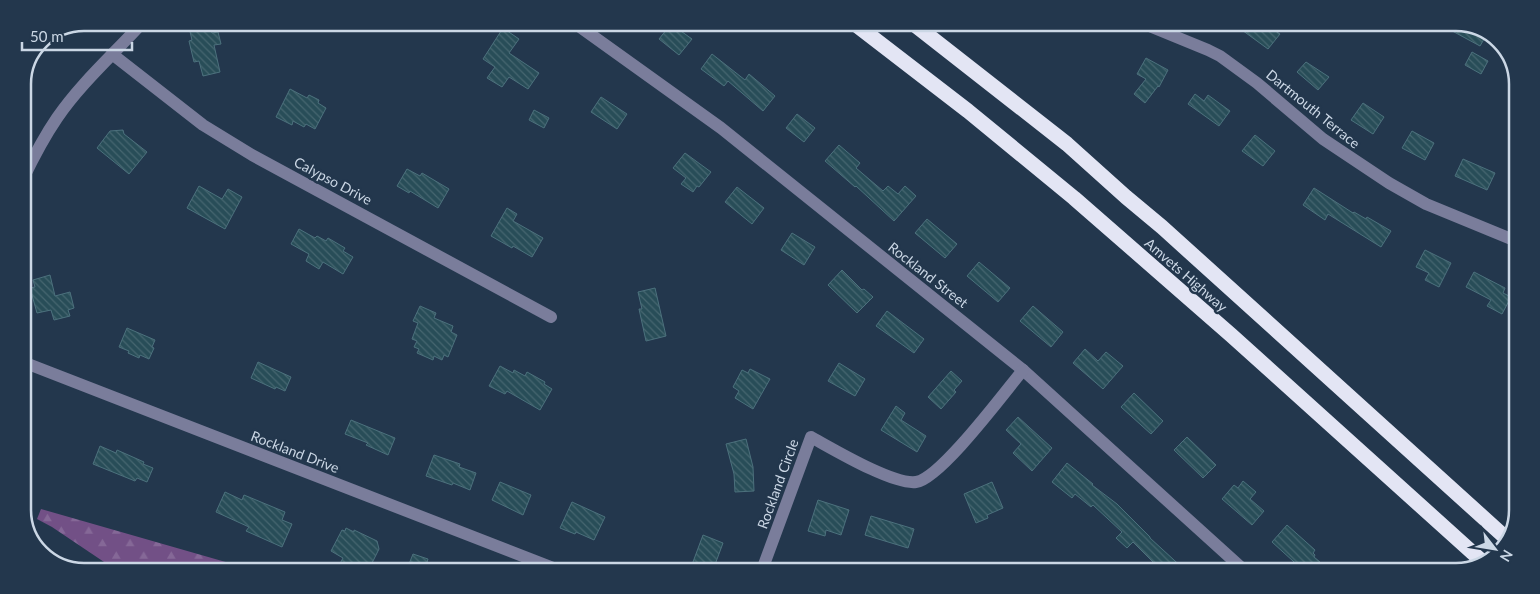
<svg xmlns="http://www.w3.org/2000/svg" width="1540" height="594" font-family="Lato,sans-serif">
  <style>
    .forest { fill: url(#forest-firs) }
    .building { fill: url(#building-back-hatch); stroke: #4c717d }
    .lines { fill: none; stroke-linecap: round; stroke-linejoin: round }
    .minor { stroke: #7a7d9b; stroke-width: 12 }
    .highway { stroke: #e3e5f4; stroke-width: 15 }
    .labels { text-anchor: middle; stroke-width: 5; stroke-linejoin: round; paint-order: stroke }
    .street-label { font-size: 14px; fill: #cbd7e5; stroke: #23374d }
    .rim { fill: none; stroke: #cbd7e5; stroke-width: 2.5 }
  </style>
  <defs>
    <pattern id="forest-firs" width="22" height="20" patternUnits="userSpaceOnUse" patternTransform="scale(1.25)"><rect width="22" height="20" fill="#725086"/><path d="M5 1l3.5 6h-7zM16 11l3.5 6h-7z" fill="#856897"/></pattern>
    <pattern id="building-back-hatch" width="6" height="6" patternUnits="userSpaceOnUse" patternTransform="scale(1.25)"><rect width="6" height="6" fill="#284d58"/><path d="M-1 5l2 2M0 0l6 6M5-1l2 2" fill="none" stroke="#466670"/></pattern>
  </defs>
  <rect width="100%" height="100%" fill="#23374d"/>
  <!-- forest -->
  <polygon class="forest" points="41,509 250,569 113,568 52,527 37,519"/>
  <!-- building -->
  <g class="building">
    <polygon points="188,23 209,23 212,33 218,32 221,44 214,45 220,72 203,76 199,61 194,62 189,41 192,40"/>
    <polygon points="671,24 692,39 679,55 659,39"/>
    <polygon points="1235,25 1282,25 1277,32 1280,34 1268,49"/>
    <polygon points="1443,26 1476,26 1487,34 1480,46"/>
    <polygon points="503,28 519,39 509,53 539,73 528,89 509,77 502,87 487,78 495,67 483,59"/>
    <polygon points="1472,52 1488,61 1481,74 1465,65"/>
    <polygon points="712,54 745,80 749,74 775,96 763,111 728,81 724,86 701,69"/>
    <polygon points="1146,58 1168,70 1159,87 1158,86 1145,103 1134,94 1146,79 1137,74"/>
    <polygon points="1306,62 1329,77 1318,90 1297,72"/>
    <polygon points="290,89 307,98 309,95 319,100 318,103 326,108 315,129 306,124 304,127 293,121 292,125 276,117"/>
    <polygon points="1195,94 1204,101 1208,95 1230,111 1219,126 1188,104"/>
    <polygon points="601,97 627,114 617,129 591,112"/>
    <polygon points="1363,103 1384,117 1373,134 1351,120"/>
    <polygon points="534,110 549,118 544,128 529,120"/>
    <polygon points="797,114 815,128 804,142 786,128"/>
    <polygon points="123,130 124,134 147,152 129,174 97,148 110,131"/>
    <polygon points="1412,131 1434,143 1425,160 1402,148"/>
    <polygon points="1255,135 1275,151 1263,166 1242,151"/>
    <polygon points="839,145 860,163 856,168 883,191 888,186 898,194 905,186 916,196 894,221 856,186 855,187 825,161"/>
    <polygon points="685,153 711,172 699,187 697,186 693,192 681,184 686,178 673,168"/>
    <polygon points="1463,159 1495,173 1487,190 1455,176"/>
    <polygon points="407,169 420,176 422,173 449,189 438,208 410,191 409,193 397,186"/>
    <polygon points="199,186 222,199 228,189 242,197 225,229 187,208"/>
    <polygon points="737,187 764,208 752,224 725,202"/>
    <polygon points="1314,188 1353,213 1354,212 1366,219 1367,217 1391,231 1381,247 1328,214 1325,220 1303,205"/>
    <polygon points="507,208 517,214 513,221 543,238 532,257 513,246 512,248 491,236"/>
    <polygon points="927,219 957,244 945,258 915,233"/>
    <polygon points="299,229 315,238 317,236 326,241 328,238 345,248 343,251 353,257 343,274 323,262 319,269 306,261 309,254 291,244"/>
    <polygon points="792,233 815,247 804,265 781,250"/>
    <polygon points="1425,250 1451,263 1439,287 1425,280 1429,273 1416,267"/>
    <polygon points="979,262 1010,288 998,302 967,276"/>
    <polygon points="842,270 862,290 864,289 873,297 857,313 828,285"/>
    <polygon points="1474,272 1505,288 1503,293 1511,297 1502,314 1487,306 1491,300 1466,287"/>
    <polygon points="50,275 55,296 70,292 74,308 68,310 70,316 54,320 51,310 37,313 30,288 35,287 33,280"/>
    <polygon points="655,288 666,336 646,341 639,309 642,309 638,292"/>
    <polygon points="420,306 436,313 434,318 453,326 451,332 457,335 448,357 444,355 442,360 434,356 433,360 417,353 419,349 414,347 417,341 412,339 418,323 413,321"/>
    <polygon points="1033,306 1063,332 1051,347 1020,321"/>
    <polygon points="887,311 924,339 914,353 876,326"/>
    <polygon points="127,328 155,340 152,347 154,348 149,359 140,355 139,358 128,353 129,351 119,347"/>
    <polygon points="1085,349 1098,361 1106,352 1123,366 1103,389 1073,363"/>
    <polygon points="258,362 291,377 285,391 276,387 275,389 251,378"/>
    <polygon points="839,363 865,379 855,396 828,381"/>
    <polygon points="500,366 513,373 514,370 525,376 527,372 545,382 544,384 552,389 540,410 507,391 505,394 489,386"/>
    <polygon points="750,369 770,379 753,409 735,398 739,391 733,387 742,370 748,373"/>
    <polygon points="951,371 962,381 954,390 956,392 941,409 928,397"/>
    <polygon points="1134,393 1163,421 1151,434 1121,407"/>
    <polygon points="896,406 905,413 901,420 926,436 917,452 881,430"/>
    <polygon points="1018,417 1052,448 1032,471 1013,453 1021,444 1006,430"/>
    <polygon points="351,420 395,438 388,455 366,445 368,443 345,434"/>
    <polygon points="1187,437 1216,465 1203,478 1174,450"/>
    <polygon points="746,439 753,467 754,491 735,492 734,474 726,444"/>
    <polygon points="100,446 116,453 117,450 144,462 143,464 153,468 147,482 137,478 135,481 93,464"/>
    <polygon points="434,455 460,464 459,467 476,473 470,490 453,483 452,485 426,476"/>
    <polygon points="1067,463 1093,484 1092,485 1117,504 1150,537 1150,538 1186,571 1162,571 1133,542 1127,548 1116,538 1122,532 1093,505 1091,507 1075,494 1072,498 1052,482"/>
    <polygon points="1243,481 1256,492 1250,499 1264,511 1252,525 1222,499 1234,485 1238,488"/>
    <polygon points="500,482 531,495 523,515 492,500"/>
    <polygon points="992,482 1003,508 987,515 988,518 976,523 964,494"/>
    <polygon points="225,492 242,500 244,495 285,512 282,520 292,524 282,547 246,531 249,527 216,512"/>
    <polygon points="818,500 849,510 841,535 826,530 825,536 808,531"/>
    <polygon points="572,502 605,517 594,540 576,532 575,534 560,528"/>
    <polygon points="871,516 914,529 908,548 865,535"/>
    <polygon points="1287,525 1315,550 1313,553 1315,555 1314,557 1320,562 1311,571 1304,571 1272,542"/>
    <polygon points="346,528 354,532 354,530 377,541 379,549 369,569 337,569 343,558 331,551 342,530 345,531"/>
    <polygon points="703,535 723,543 713,570 690,570"/>
    <polygon points="413,554 428,559 425,569 407,569"/>
  </g>
  <g class="lines">
    <!-- minor -->
    <g class="minor">
      <polyline points="576,24 721,128 1023,370 1245,571"/>
      <polyline points="1147,25 1208,50 1220,56 1257,83 1323,139 1389,183 1426,204 1516,241"/>
      <polyline points="112,54 203,125 252,155 551,317"/>
      <path d="M23,179C33,158 44,137 57,118C81,83 114,54 142,23"/>
      <polyline points="23,362 556,569"/>
      <path d="M762,570L811,437C833,449 893,485 916,482C940,479 1004,393 1023,370"/>
    </g>
    <!-- highway -->
    <g class="highway">
      <polyline points="855,24 968,111 1074,198 1231,335 1484,563"/>
      <polyline points="915,25 1067,144 1126,197 1162,227 1507,539"/>
    </g>
  </g>
  <g class="labels">
    <!-- street labels -->
    <g class="street-label">
      <text transform="translate(1313 109) rotate(39)" y="5">Dartmouth Terrace</text>
      <text transform="translate(333 181) rotate(28)" y="5">Calypso Drive</text>
      <text transform="translate(928 275) rotate(38)" y="5">Rockland Street</text>
      <text transform="translate(1186 275) rotate(41)" y="5">Amvets Highway</text>
      <text transform="translate(295 452) rotate(21)" y="5">Rockland Drive</text>
      <text transform="translate(778 484) rotate(-70)" y="5">Rockland Circle</text>
    </g>
  </g>
  <!-- crop -->
  <path d="M0 0H1540V594H0ZM84 31H1456A53 53 0 0 1 1509 84V510A53 53 0 0 1 1456 563H84A53 53 0 0 1 31 510V84A53 53 0 0 1 84 31Z" fill="#23374d" fill-rule="evenodd"/>
  <path class="rim" d="M84 31H1456A53 53 0 0 1 1509 84V510A53 53 0 0 1 1456 563H84A53 53 0 0 1 31 510V84A53 53 0 0 1 84 31Z"/>
  <!-- north arrow -->
  <g transform="translate(1495 549) rotate(121)" stroke="#23374d" stroke-width="4" paint-order="stroke">
  <path d="M0-4L9 19L0 12L-9 19Z" fill="#cbd7e5"/>
  <text y="-8" font-size="14" font-weight="bold" text-anchor="middle" fill="#cbd7e5">N</text>
  </g>
  <!-- scale -->
  <path d="M22 42v8h110v-8" fill="none" stroke="#cbd7e5" stroke-width="2.5"/>
  <text x="30" y="42" font-size="15" fill="#cbd7e5" stroke="#23374d" stroke-width="4" paint-order="stroke">50 m</text>
</svg>
